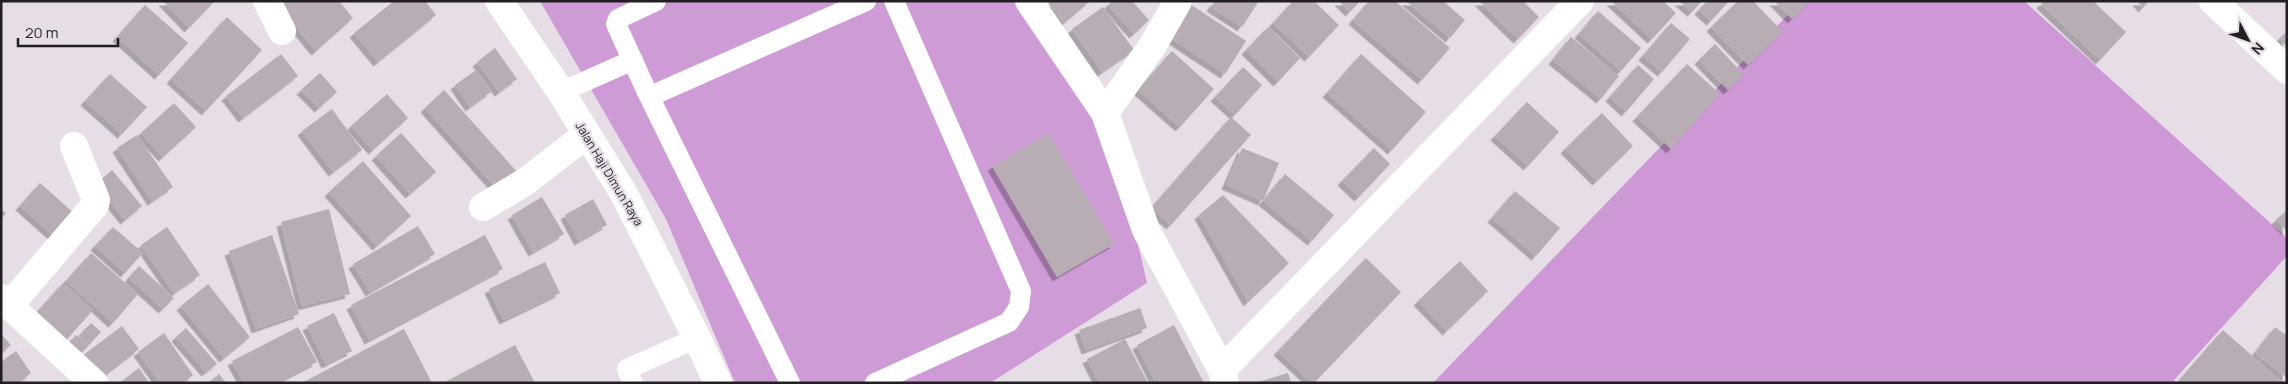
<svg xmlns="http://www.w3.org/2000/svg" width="2288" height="384" font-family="Manrope,sans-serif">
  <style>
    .green { fill: #ce9bd7 }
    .forest { fill: #cd98d5 }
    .building { fill: #b8adb4; filter: url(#shadow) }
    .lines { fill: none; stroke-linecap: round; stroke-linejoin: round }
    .service { stroke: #fff; stroke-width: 20 }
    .minor { stroke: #fff; stroke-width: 28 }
    .tertiary { stroke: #fff; stroke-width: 28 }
    .labels { text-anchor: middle; stroke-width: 4.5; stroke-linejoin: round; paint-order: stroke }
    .street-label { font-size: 12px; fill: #221f22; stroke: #e6dde7 }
  </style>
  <defs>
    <filter id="shadow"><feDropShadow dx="-4.5" dy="4.5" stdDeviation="0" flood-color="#0004"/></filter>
  </defs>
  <rect width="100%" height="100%" fill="#e6dde7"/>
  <!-- green -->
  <polygon class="green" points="540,1 1035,1 1102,89 1147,283 990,383 735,383 666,219"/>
  <!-- forest -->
  <polygon class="forest" points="1801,1 2024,1 2287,238 2287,256 2174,380 2177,383 1433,383"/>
  <!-- building -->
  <g class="building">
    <polygon points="163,1 215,1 189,28"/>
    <polygon points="274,1 339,1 353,18 316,51"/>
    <polygon points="394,1 425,1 436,15 378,62 354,33"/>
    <polygon points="1047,1 1090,1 1064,23"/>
    <polygon points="1112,1 1132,1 1149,20 1134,34 1108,5"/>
    <polygon points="1215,1 1259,1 1242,27 1211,7"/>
    <polygon points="1293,1 1314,1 1339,25 1309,57 1273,23"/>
    <polygon points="1339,1 1360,1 1350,12"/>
    <polygon points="1369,1 1395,1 1450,48 1422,80 1353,20"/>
    <polygon points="1406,1 1443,1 1465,20 1450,38"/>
    <polygon points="1479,1 1523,1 1539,17 1518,39"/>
    <polygon points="1611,1 1663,1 1676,13 1652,39"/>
    <polygon points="1679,1 1702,1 1692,12"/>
    <polygon points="1707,1 1729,1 1711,21 1699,10"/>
    <polygon points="1738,1 1753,1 1783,32 1748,65 1711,27"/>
    <polygon points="1774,1 1810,1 1792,19"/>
    <polygon points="2044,1 2093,1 2126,32 2100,60 2041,4"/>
    <polygon points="2137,1 2149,1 2143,8"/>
    <polygon points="1187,2 1246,41 1225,74 1166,35"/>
    <polygon points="145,5 188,43 159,75 117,37"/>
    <polygon points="1103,7 1134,50 1102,72 1072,29"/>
    <polygon points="1598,11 1641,48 1621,71 1579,34"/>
    <polygon points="227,17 262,50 206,111 171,79"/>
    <polygon points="1671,23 1690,39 1662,72 1643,56"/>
    <polygon points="1268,27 1300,58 1278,82 1246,50"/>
    <polygon points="2287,31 2287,47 2279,39"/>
    <polygon points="1571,37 1619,76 1601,99 1553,60"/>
    <polygon points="1715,44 1744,75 1728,90 1699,60"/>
    <polygon points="495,48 517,79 499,92 477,62"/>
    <polygon points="1172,51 1214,89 1180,127 1138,90"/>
    <polygon points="281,54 298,76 243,118 226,96"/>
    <polygon points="1361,54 1426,112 1392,150 1327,93"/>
    <polygon points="1687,64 1720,94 1671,149 1637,117"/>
    <polygon points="1638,65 1654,79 1626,112 1610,97"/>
    <polygon points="1243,67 1262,85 1235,115 1215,97"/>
    <polygon points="476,70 491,92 470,107 455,85"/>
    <polygon points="320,73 337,92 319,108 301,90"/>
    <polygon points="110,74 147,107 122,134 85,101"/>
    <polygon points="444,90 518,173 498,190 425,108"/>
    <polygon points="387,94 408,118 373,150 351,126"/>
    <polygon points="1527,102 1559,132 1528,166 1495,136"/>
    <polygon points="174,103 196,127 163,157 141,133"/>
    <polygon points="332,109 362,150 333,172 302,131"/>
    <polygon points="1602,113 1633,146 1597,181 1565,149 1579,135 1593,149 1579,135"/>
    <polygon points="1231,117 1251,135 1171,225 1151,208"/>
    <polygon points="401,133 436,172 410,194 376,156"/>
    <polygon points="1049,133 1114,244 1057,277 992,166"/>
    <polygon points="137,135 173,187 152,201 117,148"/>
    <polygon points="1242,148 1279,163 1263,201 1226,185"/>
    <polygon points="1374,148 1390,164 1359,197 1342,181"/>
    <polygon points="363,161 411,216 377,246 329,192"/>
    <polygon points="112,170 142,206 125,220 96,184"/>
    <polygon points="1285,174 1334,215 1312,241 1263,201"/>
    <polygon points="40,183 75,214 55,237 20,206"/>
    <polygon points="1515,191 1560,228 1536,256 1492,218"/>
    <polygon points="1223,195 1289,263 1248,302 1199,215"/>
    <polygon points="542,197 564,234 533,252 512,215"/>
    <polygon points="593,199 607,225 579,241 565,215"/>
    <polygon points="1,209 6,213 1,220"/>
    <polygon points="329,209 350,294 302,306 281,222"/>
    <polygon points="2287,210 2287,231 2276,220"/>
    <polygon points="418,226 435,254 370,292 353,264"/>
    <polygon points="113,227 143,253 125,273 95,246"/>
    <polygon points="167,227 200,275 174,293 141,245"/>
    <polygon points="272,235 299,314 256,329 229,251"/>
    <polygon points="485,235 503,269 369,340 351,305"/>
    <polygon points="91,253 138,294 113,323 66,281"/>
    <polygon points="1366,258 1401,292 1314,383 1312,383 1278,351"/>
    <polygon points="1460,261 1488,291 1447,331 1418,301"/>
    <polygon points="545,262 560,293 504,320 489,289"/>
    <polygon points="139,266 174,298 163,309 129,278"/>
    <polygon points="63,283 93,310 61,346 31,319"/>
    <polygon points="208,284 250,337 224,358 181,306"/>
    <polygon points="1140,308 1147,328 1086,350 1079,330"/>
    <polygon points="334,313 352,351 326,364 307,326"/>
    <polygon points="91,323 101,332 89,345 79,336"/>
    <polygon points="1174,325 1204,383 1156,383 1137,345"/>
    <polygon points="122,326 139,349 95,383 78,359"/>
    <polygon points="298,327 317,362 276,383 244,383 232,361"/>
    <polygon points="2275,327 2287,336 2287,378 2255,353"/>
    <polygon points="186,328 217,364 206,372 176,337"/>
    <polygon points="404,329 432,383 302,383"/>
    <polygon points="2223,330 2283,383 2177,383"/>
    <polygon points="164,333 193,375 183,383 160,383 138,352"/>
    <polygon points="1,334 11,345 1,354"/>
    <polygon points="76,335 88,346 74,361 62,350"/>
    <polygon points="1125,339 1148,383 1099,383 1087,359"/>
    <polygon points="515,345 535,383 443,383"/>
    <polygon points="16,351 31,373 18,383 5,383 1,378 1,362"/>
    <polygon points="139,368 149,383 119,383"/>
    <polygon points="1288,373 1291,383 1259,383 1259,382"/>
    <polygon points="219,374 226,383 208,383"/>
  </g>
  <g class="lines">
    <!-- service -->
    <g class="service">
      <polyline points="656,1 618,19 616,24 647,92 653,95 866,1"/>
      <polyline points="561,92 633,60"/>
      <polyline points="647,92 790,383"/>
      <polyline points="633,383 627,369 697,338"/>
      <polyline points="875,383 1009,322 1019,307 1021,291 894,1"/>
    </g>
    <!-- minor -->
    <g class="minor">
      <polyline points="267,1 282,31"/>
      <polyline points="1029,1 1105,113 1146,230 1222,370 1225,383"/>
      <polyline points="2213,1 2287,70"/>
      <polyline points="1105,113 1153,45 1178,1"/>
      <polyline points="483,207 525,182 586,135"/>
      <polyline points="1,298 94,383"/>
      <polyline points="9,306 95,205 96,200 74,146"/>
      <polyline points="1222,370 1580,1"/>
    </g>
    <!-- tertiary -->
    <polyline class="tertiary" points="499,1 561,92 624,194 697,338 718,383"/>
  </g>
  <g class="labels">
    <!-- street labels -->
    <g class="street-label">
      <text transform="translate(609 174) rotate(59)" y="4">Jalan Haji Dimun Raya</text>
    </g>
  </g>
  <!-- border -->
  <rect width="2288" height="384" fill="none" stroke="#221f22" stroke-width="5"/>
  <!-- north arrow -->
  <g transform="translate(2248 40) rotate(131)" stroke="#e6dde7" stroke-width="4" paint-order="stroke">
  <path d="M0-4L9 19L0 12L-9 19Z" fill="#221f22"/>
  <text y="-8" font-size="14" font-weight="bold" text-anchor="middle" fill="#221f22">N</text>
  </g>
  <!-- scale -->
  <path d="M18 38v8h100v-8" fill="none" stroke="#221f22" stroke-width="2.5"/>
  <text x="25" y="38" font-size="15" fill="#221f22" stroke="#e6dde7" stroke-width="4" paint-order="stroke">20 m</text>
</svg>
